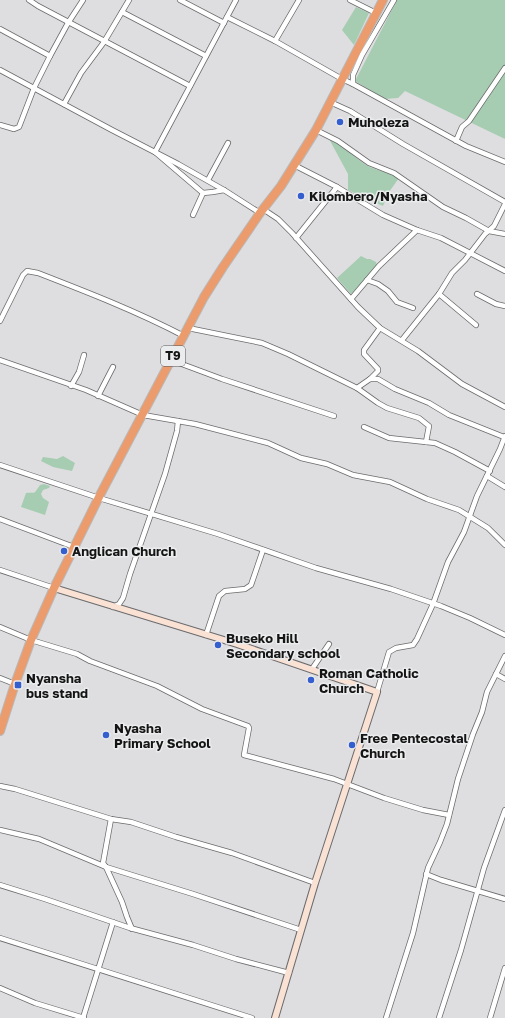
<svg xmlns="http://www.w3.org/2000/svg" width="505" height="1018" font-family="'Golos Text',sans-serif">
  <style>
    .green { fill: #a6cdb2 }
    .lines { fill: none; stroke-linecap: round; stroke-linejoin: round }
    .street-casing { stroke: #6b6b6d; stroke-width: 6 }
    .secondary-casing { stroke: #6b6b6d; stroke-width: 8 }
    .highway-casing { stroke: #b9b9b9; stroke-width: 10 }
    .street { stroke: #fff; stroke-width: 4.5 }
    .secondary { stroke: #f9e1d3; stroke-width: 6 }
    .highway { stroke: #eb9b6c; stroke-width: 8 }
    .poi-dot { fill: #355ece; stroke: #ebeced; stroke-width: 1.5 }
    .labels { text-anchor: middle; stroke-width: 3; stroke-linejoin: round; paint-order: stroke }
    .shield { fill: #ebeced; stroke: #555656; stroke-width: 1 }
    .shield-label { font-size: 12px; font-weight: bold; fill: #151515 }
    .poi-label { font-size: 13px; font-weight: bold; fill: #151515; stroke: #ebeced; text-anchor: start }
  </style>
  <rect width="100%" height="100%" fill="#dedee0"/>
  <!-- green -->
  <g class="green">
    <polygon points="397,0 505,0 505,139 405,91 398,98 385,99 355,81"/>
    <polygon points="356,7 369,13 354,45 342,30"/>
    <path d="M328,137C342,145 353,156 366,165C376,171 389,171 399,178L389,192L383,206L348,190V174Z"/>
    <polygon points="361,256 367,259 370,259 376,262 377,266 351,294 337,278"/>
    <polygon points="63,456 75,463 72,471 53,467 41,461 43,457 57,459"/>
    <path d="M44,484L50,486L49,488L43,490L41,494L43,498L49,502L45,515L21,507L26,493C37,492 33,495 40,485Z"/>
  </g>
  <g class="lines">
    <!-- street casing -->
    <g class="street-casing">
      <g id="street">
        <polyline points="29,0 38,6 190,86"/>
        <polyline points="180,0 224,23"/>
        <polyline points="350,0 376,13"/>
        <polyline points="122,12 206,56"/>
        <polyline points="227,17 275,41 342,79 353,84 466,146 505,162"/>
        <polyline points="0,29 50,56 68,23 83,0"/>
        <polyline points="275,41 299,0"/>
        <polyline points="0,70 112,130 178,164 224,190 260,213"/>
        <polyline points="353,84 353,75 362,55 394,0"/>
        <polyline points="330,102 350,111 403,144 505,202"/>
        <polyline points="64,104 81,73 104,42 129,0"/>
        <polyline points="0,125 14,129 19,127 34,88 50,56"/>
        <polyline points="316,130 338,141 369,163 394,173 443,207 466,218 489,231 505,234"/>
        <polyline points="456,141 462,127 469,121 505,68"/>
        <polyline points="294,165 337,187 383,215 417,230"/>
        <polyline points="208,180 228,143"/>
        <polyline points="224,190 213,192 203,193 155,152 236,0"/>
        <polyline points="263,209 278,219 292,233 358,307 380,328 418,351 462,384 505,407"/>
        <polyline points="193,215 203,193"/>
        <polyline points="296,238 337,187"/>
        <polyline points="367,280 378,284 388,291 397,302 413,308"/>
        <polyline points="439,294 476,325"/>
        <polyline points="477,294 496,304 505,306"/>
        <polyline points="351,299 379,266 417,230 441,238 505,271"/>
        <path d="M0,321L23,275L27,271L38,273C87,292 136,311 184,336"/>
        <polyline points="188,328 262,343 288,354 357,388 378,403 387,408 419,418 429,426 426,442"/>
        <polyline points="402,340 439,294 452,273 465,260 485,234 494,226 505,204"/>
        <polyline points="0,360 86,390 143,415 195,424 268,443 301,458 327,464 353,475 390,482 427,499 459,510 488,528 505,545"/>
        <polyline points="171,360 222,379 334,416"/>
        <polyline points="370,379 378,371 378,369 364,354 364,350 380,328"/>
        <polyline points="71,386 79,372 84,355"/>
        <polyline points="357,388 370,379 378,379 395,389 429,403 449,415 504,437"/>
        <polyline points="98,396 113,367"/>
        <polyline points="364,427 389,438 435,443 455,452 490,471"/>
        <polyline points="0,465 99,498 218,534 316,568 391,589 441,606 470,618 505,635"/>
        <polyline points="487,476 505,487"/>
        <polyline points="0,519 74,547"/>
        <polyline points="0,570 54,588"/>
        <polyline points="113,607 119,604 123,598 130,574 165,474 177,431 178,421"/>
        <polyline points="0,627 31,640 77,654 90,661 157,686 202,709 248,726 249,728 244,755 334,779 384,798 423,810 449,815"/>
        <polyline points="206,635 219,596 225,591 245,589 251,585 263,550"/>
        <polyline points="312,669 329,644"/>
        <polyline points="496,674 505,679"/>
        <polyline points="0,678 15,684"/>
        <polyline points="377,692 389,652 396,648 413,645 417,639 433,604 448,562 464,532 477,496 500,449 505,436"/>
        <polyline points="0,786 15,789 111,819 131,822 176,837 232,853 315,883"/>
        <polyline points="111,819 103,863 106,867 122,902 127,917 132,929"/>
        <polyline points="0,830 39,839 106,867 193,894 301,930"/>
        <polyline points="426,874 441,880 505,899"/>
        <polyline points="0,885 45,899 130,928 193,945 236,959 289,973"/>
        <polyline points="0,938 252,1018"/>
        <polyline points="0,988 35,1003 84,1018"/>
        <polyline points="83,1018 113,922"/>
        <polyline points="386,1018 413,933 428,868 440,842 447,824 458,779 473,734 482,712 487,692 505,656"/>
        <polyline points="439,1018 461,950 484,868 505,810"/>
        <polyline points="490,1018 505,968"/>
      </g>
    </g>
    <!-- secondary casing -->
    <g class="secondary-casing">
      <polyline id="secondary" points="54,588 237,644 377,692 315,883 275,1018"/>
    </g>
    <!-- highway casing -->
    <g class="highway-casing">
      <polyline id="highway" points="0,731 15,684 31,640 54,588 100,495 204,297 223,267 260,213 281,186 316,130 383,0"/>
    </g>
    <!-- street -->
    <use href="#street" class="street"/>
    <!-- secondary -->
    <use href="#secondary" class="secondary"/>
    <!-- highway -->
    <use href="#highway" class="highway"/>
  </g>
  <!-- markers -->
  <g class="poi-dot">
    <circle cx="340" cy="122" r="4"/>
    <circle cx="301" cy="196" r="4"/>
    <circle cx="64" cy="551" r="4"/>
    <circle cx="218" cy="645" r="4"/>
    <circle cx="311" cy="680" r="4"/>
    <rect x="14" y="681" width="8" height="8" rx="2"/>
    <circle cx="106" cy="735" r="4"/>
    <circle cx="352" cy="745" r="4"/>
  </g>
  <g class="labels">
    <!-- shield labels -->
    <rect class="shield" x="161" y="346" width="24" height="20" rx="3"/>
    <g class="shield-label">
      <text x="173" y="360">T9</text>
    </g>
    <!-- poi labels -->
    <g class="poi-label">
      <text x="348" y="127">Muholeza</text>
      <text x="309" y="201">Kilombero/Nyasha</text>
      <text x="72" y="556">Anglican Church</text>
      <text x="226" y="643">Buseko Hill<tspan x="226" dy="15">Secondary school</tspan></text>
      <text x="319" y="678">Roman Catholic<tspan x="319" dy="15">Church</tspan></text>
      <text x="26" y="683">Nyansha<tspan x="26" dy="15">bus stand</tspan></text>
      <text x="114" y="733">Nyasha<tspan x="114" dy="15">Primary School</tspan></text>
      <text x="360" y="743">Free Pentecostal<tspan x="360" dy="15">Church</tspan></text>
    </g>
  </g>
</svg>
